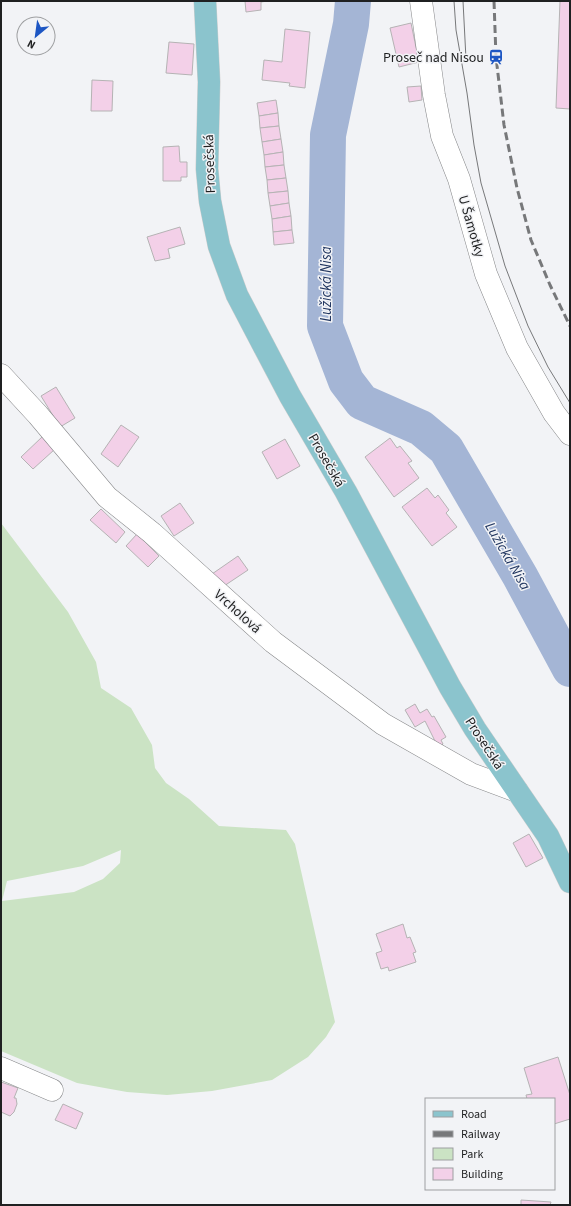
<svg xmlns="http://www.w3.org/2000/svg" width="571" height="1206" font-family="'Source Sans 3',sans-serif">
  <style>
    .green { fill: #cbe3c4; fill-rule: evenodd }
    .lines { fill: none; stroke-linecap: round; stroke-linejoin: round }
    .river { stroke: #a4b5d5; stroke-width: 36 }
    .building { fill: #f3d0e8; stroke: #b5b3b4 }
    .minor-casing { stroke: #868789; stroke-width: 23 }
    .major-casing { stroke: #cecece; stroke-width: 23 }
    .minor { stroke: #fff; stroke-width: 22 }
    .major { stroke: #8bc4cd; stroke-width: 22 }
    .tram { stroke: #77787a; stroke-width: 1 }
    .rail { stroke: #77787a; stroke-width: 3; stroke-dasharray: 8 4; stroke-linecap: butt }
    .labels { text-anchor: middle; stroke-width: 3; stroke-linejoin: round; paint-order: stroke }
    .poi-label { font-size: 14px; fill: #1f2021; stroke: #f2f3f6; text-anchor: end }
    .street-label { font-size: 14px; fill: #1f2021; stroke: #f2f3f6 }
    .water-label { font-size: 15px; font-style: italic; fill: #223761; stroke: #f2f3f6 }
  </style>
  <rect width="100%" height="100%" fill="#f2f3f6"/>
  <!-- green -->
  <path class="green" d="M1,523L68,612L96,662L101,688L131,708L152,745L155,768L166,783L189,799L219,826L286,830L295,844L335,1022L326,1037L308,1057L272,1080L212,1091L167,1095L127,1092L77,1083L1,1051ZM121,850L120,863L103,879L74,892L2,901L7,881L83,866Z"/>
  <g class="lines">
    <!-- river -->
    <polyline class="river" points="353,1 351,24 328,135 325,326 346,381 362,402 421,428 446,449 520,576 570,669"/>
  </g>
  <!-- building -->
  <g class="building">
    <polygon points="245,1 267,1 261,2 261,10 246,12"/>
    <polygon points="560,1 570,1 570,109 556,108"/>
    <polygon points="411,23 419,62 399,67 390,28"/>
    <polygon points="285,29 310,32 305,88 289,86 290,83 262,80 264,60 282,62"/>
    <polygon points="169,42 194,44 192,75 166,73"/>
    <polygon points="92,80 113,81 112,111 91,111"/>
    <polygon points="421,86 422,100 409,102 407,87"/>
    <polygon points="276,100 278,113 259,116 257,103"/>
    <polygon points="278,113 279,126 260,128 259,116"/>
    <polygon points="279,126 281,139 262,142 260,128"/>
    <polygon points="281,139 283,152 264,155 262,142"/>
    <polygon points="179,146 180,162 187,162 187,177 181,177 181,181 163,181 163,147"/>
    <polygon points="283,152 284,165 265,167 264,155"/>
    <polygon points="284,165 286,178 267,180 265,167"/>
    <polygon points="286,178 288,191 268,193 267,180"/>
    <polygon points="288,191 289,203 270,206 268,193"/>
    <polygon points="289,203 291,216 272,219 270,206"/>
    <polygon points="291,216 292,230 273,232 272,219"/>
    <polygon points="180,227 185,244 168,249 170,258 155,261 147,237"/>
    <polygon points="292,230 294,243 274,245 273,232"/>
    <polygon points="56,387 75,418 60,427 41,396"/>
    <polygon points="121,425 139,437 118,467 101,454"/>
    <polygon points="42,437 54,450 33,469 21,457"/>
    <polygon points="390,438 397,448 400,446 412,461 408,463 419,478 394,497 365,457"/>
    <polygon points="285,439 300,466 277,479 262,452"/>
    <polygon points="427,488 435,498 438,495 449,510 446,513 457,527 432,546 402,507"/>
    <polygon points="180,503 194,523 174,536 161,516"/>
    <polygon points="101,509 125,532 116,543 90,520"/>
    <polygon points="137,534 159,556 148,567 126,546"/>
    <polygon points="238,556 248,570 221,588 212,574"/>
    <polygon points="415,704 420,713 427,709 432,717 434,716 446,737 441,740 443,744 441,746 437,745 425,721 415,727 405,710"/>
    <polygon points="529,834 543,858 526,867 513,843"/>
    <polygon points="403,924 407,938 410,937 416,952 413,953 416,962 389,971 388,967 381,969 376,953 382,951 376,934"/>
    <polygon points="558,1057 570,1095 570,1119 554,1124 554,1099 527,1099 526,1095 532,1094 524,1068"/>
    <polygon points="1,1082 18,1088 14,1098 16,1098 17,1104 14,1112 10,1116 1,1112"/>
    <polygon points="63,1104 83,1113 76,1129 55,1120"/>
    <polygon points="521,1200 551,1202 550,1205 521,1205"/>
  </g>
  <g class="lines">
    <!-- minor casing -->
    <g class="minor-casing">
      <g id="minor">
        <polyline points="421,1 434,95 442,136 459,179 486,274 517,348 554,413 570,434"/>
        <polyline points="1,375 38,415 107,497 152,533 273,642 383,724 471,774 517,791"/>
        <polyline points="1,1068 52,1090"/>
      </g>
    </g>
    <!-- major casing -->
    <g class="major-casing">
      <polyline id="major" points="205,1 209,82 207,169 210,201 219,246 237,295 290,396 346,492 450,687 475,729 548,836 570,882"/>
    </g>
    <!-- minor -->
    <use href="#minor" class="minor"/>
    <!-- major -->
    <use href="#major" class="major"/>
    <!-- tram -->
    <g class="tram">
      <polyline points="454,1 456,30 467,93 474,145 481,183 505,266 528,326 548,367 570,403"/>
      <polyline points="463,1 466,59"/>
    </g>
    <!-- rail -->
    <polyline class="rail" points="494,1 496,57 504,125 517,188 531,240 550,285 570,326"/>
  </g>
  <!-- icons -->
  <defs>
    <g id="station-bare" transform="scale(1.2)"><path d="M-3-6H3Q5-6 5-4V2Q5 4 3 4L4.5 6H3L1.5 4h-3L-3 6H-4.5L-3 4Q-5 4-5 2V-4Q-5-6-3-6ZM-3.5-4v3h7v-3ZM-3.5 1v1.5H-2V1ZM2 1v1.5H3.5V1Z" fill="#1d56c3" stroke="#f2f3f6" stroke-width="2.5" paint-order="stroke"/></g>
  </defs>
  <g fill-rule="evenodd">
    <use href="#station-bare" x="496" y="57"/>
  </g>
  <g class="labels">
    <!-- poi labels -->
    <g class="poi-label">
      <text x="484" y="62">Proseč nad Nisou</text>
    </g>
    <!-- street labels -->
    <g class="street-label">
      <text transform="translate(209 164) rotate(-92)" y="5">Prosečská</text>
      <text transform="translate(472 226) rotate(74)" y="5">U Šamotky</text>
      <text transform="translate(327 460) rotate(60)" y="5">Prosečská</text>
      <text transform="translate(238 611) rotate(42)" y="5">Vrcholová</text>
      <text transform="translate(485 743) rotate(57)" y="5">Prosečská</text>
    </g>
    <!-- water labels -->
    <g class="water-label">
      <text transform="translate(326 284) rotate(-90)" y="5">Lužická Nisa</text>
      <text transform="translate(508 556) rotate(60)" y="5">Lužická Nisa</text>
    </g>
  </g>
  <!-- border -->
  <rect width="571" height="1206" fill="none" stroke="#1f2021" stroke-width="4"/>
  <!-- legend -->
  <rect x="425" y="1098" width="130" height="92" fill="#f2f3f6" stroke="#9e9fa1"/>
  <rect x="433" y="1111" width="20" height="6" fill="#8bc4cd" stroke="#9e9fa1"/>
  <text x="461" y="1118" font-size="12" fill="#1f2021">Road</text>
  <rect x="433" y="1131" width="20" height="6" fill="#77787a" stroke="#9e9fa1"/>
  <text x="461" y="1138" font-size="12" fill="#1f2021">Railway</text>
  <rect x="433" y="1148" width="20" height="12" fill="#cbe3c4" stroke="#9e9fa1"/>
  <text x="461" y="1158" font-size="12" fill="#1f2021">Park</text>
  <rect x="433" y="1168" width="20" height="12" fill="#f3d0e8" stroke="#9e9fa1"/>
  <text x="461" y="1178" font-size="12" fill="#1f2021">Building</text>
  <!-- north arrow -->
  <g transform="translate(36 36) rotate(209)"><circle r="19" fill="#f2f3f6" stroke="#9e9fa1"/>
  <path d="M0-3L7 15L0 10L-7 15Z" fill="#1d56c3"/>
  <text y="-6" font-size="11" font-weight="bold" text-anchor="middle" fill="#1f2021">N</text>
  </g>
</svg>
